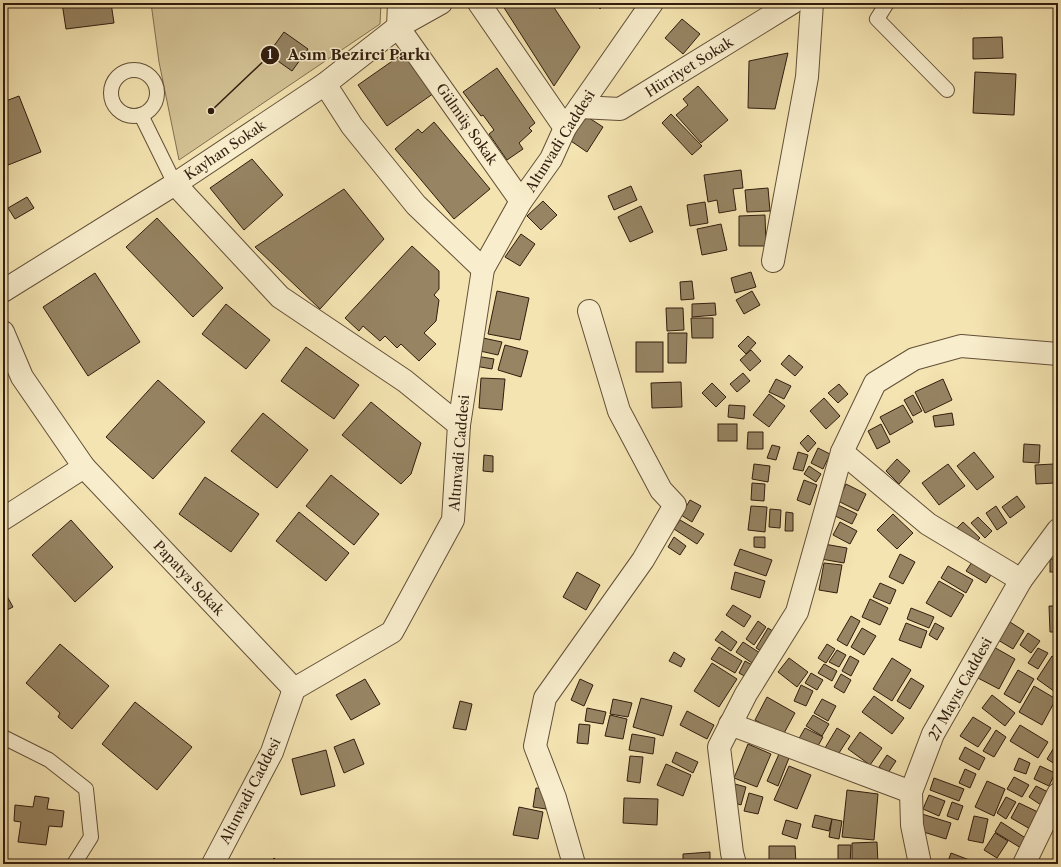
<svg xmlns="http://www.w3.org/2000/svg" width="1061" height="867" font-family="'Libre Caslon Text',serif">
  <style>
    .green { fill: #d3c295; stroke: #827052 }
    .building { fill: #968463; stroke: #311d0f }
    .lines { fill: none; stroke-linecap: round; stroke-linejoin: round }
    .service-casing { stroke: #624f38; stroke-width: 16 }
    .minor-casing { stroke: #624f38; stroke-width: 24 }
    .tertiary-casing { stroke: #624f38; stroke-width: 24 }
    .service { stroke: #f8edcc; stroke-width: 14 }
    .minor { stroke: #f8edcc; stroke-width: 22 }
    .tertiary { stroke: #f8edcc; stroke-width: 22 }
    .labels { text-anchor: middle; stroke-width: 3; stroke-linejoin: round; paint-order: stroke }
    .street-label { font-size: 14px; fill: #311d0f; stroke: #f8edcc }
    .leader { fill: none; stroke: #311d0f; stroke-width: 1.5 }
    .callout-dot { fill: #311d0f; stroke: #f8edcc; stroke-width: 1.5 }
    .mark-label { font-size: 12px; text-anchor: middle; font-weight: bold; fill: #fff }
    .callout-label { font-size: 15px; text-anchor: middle; font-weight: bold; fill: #311d0f; stroke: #f8edcc; stroke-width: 3; stroke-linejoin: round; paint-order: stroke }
  </style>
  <rect width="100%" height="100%" fill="#f4e4b1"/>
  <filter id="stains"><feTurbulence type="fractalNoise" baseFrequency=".005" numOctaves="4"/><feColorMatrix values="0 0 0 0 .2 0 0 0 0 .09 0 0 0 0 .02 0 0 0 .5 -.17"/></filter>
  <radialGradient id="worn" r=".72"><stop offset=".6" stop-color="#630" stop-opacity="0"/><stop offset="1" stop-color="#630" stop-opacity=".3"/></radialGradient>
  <!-- green -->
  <polygon class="green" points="151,3 381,3 380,24 179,160 159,62"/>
  <!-- building -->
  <g class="building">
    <polygon points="62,3 111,3 114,23 66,29"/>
    <polygon points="501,3 551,3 580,47 554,86"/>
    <polygon points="596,3 605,3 600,9"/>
    <polygon points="959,3 975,3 961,8"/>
    <polygon points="682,19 700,34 683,54 665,38"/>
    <polygon points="284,32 308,49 292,71 268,54"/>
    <polygon points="1002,37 1003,58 973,59 973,38"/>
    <polygon points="408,50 437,91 387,126 358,85"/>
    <polygon points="788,53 775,109 748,108 749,61"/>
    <polygon points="497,68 535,123 529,128 532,131 519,143 523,149 507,160 489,134 494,130 483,115 481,116 463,92"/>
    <polygon points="975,72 1016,74 1014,115 973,113"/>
    <polygon points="698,86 728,120 701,143 676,115 688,105 683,99"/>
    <polygon points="19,96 41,152 3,167 3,102"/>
    <polygon points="583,114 603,127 587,152 568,139"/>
    <polygon points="671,114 702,146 692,155 662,123"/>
    <polygon points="434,122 490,189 454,219 395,149 418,129 422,133"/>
    <polygon points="252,159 283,195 244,230 210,188"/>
    <polygon points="741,170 743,188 733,189 736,210 719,213 717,200 708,202 704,175"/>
    <polygon points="631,186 637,200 614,210 608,196"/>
    <polygon points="768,188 770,211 747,212 745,190"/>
    <polygon points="344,189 384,239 320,309 255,247"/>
    <polygon points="27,197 34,208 15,219 8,208"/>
    <polygon points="543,201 557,215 541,230 527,216"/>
    <polygon points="705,202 708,223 690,226 687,205"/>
    <polygon points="641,206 653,232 630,242 618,217"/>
    <polygon points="765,215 766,246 739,246 739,216"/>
    <polygon points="157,218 223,288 193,317 126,247"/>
    <polygon points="721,224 727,250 702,255 697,229"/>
    <polygon points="521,234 535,244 520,266 505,257"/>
    <polygon points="412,246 439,271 439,289 434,295 439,300 436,321 424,333 436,344 419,361 401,344 397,348 385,336 380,341 363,326 359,331 345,318"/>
    <polygon points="751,272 756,287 735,293 731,278"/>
    <polygon points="95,273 140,342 88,376 43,307"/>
    <polygon points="692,281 694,299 681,300 680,282"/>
    <polygon points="497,291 529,298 520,340 488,334"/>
    <polygon points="752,291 760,305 744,314 736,300"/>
    <polygon points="715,303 716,315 692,317 692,304"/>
    <polygon points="226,304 270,340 246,369 202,334"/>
    <polygon points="666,308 683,308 684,330 667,331"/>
    <polygon points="691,318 713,318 713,338 692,338"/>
    <polygon points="668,333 687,333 686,363 668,363"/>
    <polygon points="748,336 756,343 746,354 738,346"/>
    <polygon points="483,338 502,342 498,355 480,351"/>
    <rect x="636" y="342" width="27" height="30"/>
    <polygon points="505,345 528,351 521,377 498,370"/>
    <polygon points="306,347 359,385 334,419 281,381"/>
    <polygon points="751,350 761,361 750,371 740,360"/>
    <polygon points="789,355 803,367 795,376 781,364"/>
    <polygon points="476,356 494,359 492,369 475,366"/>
    <polygon points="743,373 750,381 737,392 730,384"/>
    <polygon points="481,378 505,379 502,410 479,408"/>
    <polygon points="776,379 791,386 784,399 769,392"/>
    <polygon points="943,379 952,400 925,413 915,392"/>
    <polygon points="158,380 205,422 153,479 106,437"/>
    <polygon points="681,382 682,407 652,408 651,383"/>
    <polygon points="712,383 726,397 716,407 702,393"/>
    <polygon points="839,384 848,394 838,403 828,393"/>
    <polygon points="769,394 785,406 769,427 753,415"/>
    <polygon points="913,395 922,411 913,416 904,400"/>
    <polygon points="824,398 840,416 826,429 810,411"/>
    <polygon points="371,402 421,443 411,474 401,484 342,435"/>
    <polygon points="729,405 745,406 744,419 728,417"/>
    <polygon points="903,405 913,422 890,435 880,417"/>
    <polygon points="263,413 308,450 277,488 231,451"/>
    <polygon points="952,413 954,425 935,427 933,416"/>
    <rect x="718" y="424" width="19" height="17"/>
    <polygon points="881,424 890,442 877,449 868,431"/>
    <polygon points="748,432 763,432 763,449 747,449"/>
    <polygon points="808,435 816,443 808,452 800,443"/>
    <polygon points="1024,444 1040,445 1039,463 1023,462"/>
    <polygon points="772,445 780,447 776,460 767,458"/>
    <polygon points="818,448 830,454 823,469 811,463"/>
    <polygon points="798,452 808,455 803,471 793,469"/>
    <polygon points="974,452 994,477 977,490 957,466"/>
    <polygon points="484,455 493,456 493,472 483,471"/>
    <polygon points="897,459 910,471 899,484 886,471"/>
    <polygon points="754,464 770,466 768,482 752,479"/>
    <polygon points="948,464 965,486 939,505 922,483"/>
    <polygon points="1054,464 1055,483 1036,484 1035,465"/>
    <polygon points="809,466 821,474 816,482 804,474"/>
    <polygon points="331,475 379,514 354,545 306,506"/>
    <polygon points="205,477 259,514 231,552 179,514"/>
    <polygon points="804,480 817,485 810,505 797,500"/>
    <polygon points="752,483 765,484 764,501 751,500"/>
    <polygon points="846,484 866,494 858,511 838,501"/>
    <polygon points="1017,496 1025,507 1010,518 1002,507"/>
    <polygon points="690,500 701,506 692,522 681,515"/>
    <polygon points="836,504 857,514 852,524 831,514"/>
    <polygon points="751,506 767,507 765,532 748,530"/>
    <polygon points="996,506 1007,523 997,530 986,513"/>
    <polygon points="770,509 781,510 780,528 769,527"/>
    <polygon points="299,512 349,553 326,581 276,541"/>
    <polygon points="786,512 793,513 793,531 785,531"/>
    <polygon points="893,514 913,533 897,549 877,530"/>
    <polygon points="978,517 992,531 985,538 971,523"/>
    <polygon points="71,520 113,567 75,602 32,555"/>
    <polygon points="680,520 704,534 697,544 674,529"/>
    <polygon points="840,522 857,531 850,544 833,535"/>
    <polygon points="963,522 980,538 971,547 954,531"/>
    <polygon points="674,537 686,546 680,555 668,547"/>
    <polygon points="754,537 765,537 765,548 754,547"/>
    <polygon points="824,544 847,548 844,563 821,559"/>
    <polygon points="740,549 772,560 766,576 734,565"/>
    <polygon points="900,554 915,562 903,584 889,577"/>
    <polygon points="974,559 994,570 986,583 966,571"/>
    <rect x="1050" y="559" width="8" height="13"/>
    <polygon points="824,563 842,565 837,593 819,590"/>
    <polygon points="948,566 973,580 966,593 941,578"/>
    <polygon points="577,572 600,585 586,610 563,597"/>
    <polygon points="735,572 765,581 760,598 731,589"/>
    <rect x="1054" y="576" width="4" height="14"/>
    <polygon points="939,581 964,595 951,617 926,603"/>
    <polygon points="880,583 896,590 890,604 873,597"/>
    <polygon points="3,589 13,607 3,612"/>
    <polygon points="870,599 888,608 880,625 862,617"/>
    <polygon points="733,605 751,616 744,627 726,615"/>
    <polygon points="1049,606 1058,606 1058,632 1050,632"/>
    <polygon points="911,608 934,617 929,628 907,619"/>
    <polygon points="851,616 860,621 847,646 837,640"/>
    <polygon points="758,621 766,627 754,645 746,639"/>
    <polygon points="1010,622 1024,631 1013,649 998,640"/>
    <polygon points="906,623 927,631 921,648 899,640"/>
    <polygon points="935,623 944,628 937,640 929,635"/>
    <polygon points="768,628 776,633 764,653 756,648"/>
    <polygon points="862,628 876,636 864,655 851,647"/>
    <polygon points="722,631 737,642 731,651 715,640"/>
    <polygon points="1028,633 1040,641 1031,653 1020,645"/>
    <polygon points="743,642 760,653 752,663 736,652"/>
    <polygon points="60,644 109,686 72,729 58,717 60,713 26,683"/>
    <polygon points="827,644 835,649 826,663 818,658"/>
    <polygon points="992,646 1015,659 999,689 976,677"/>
    <polygon points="719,647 742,661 735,673 711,659"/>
    <polygon points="1038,648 1048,653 1038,669 1028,663"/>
    <polygon points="837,650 846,655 839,667 829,662"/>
    <polygon points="674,652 685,659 681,667 669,661"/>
    <polygon points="850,656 859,661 851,676 842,671"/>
    <polygon points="1052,656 1058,660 1058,694 1037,679"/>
    <polygon points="789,658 808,672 797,687 778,672"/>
    <polygon points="892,658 911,670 892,701 873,689"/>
    <polygon points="745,661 754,666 748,678 739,673"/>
    <polygon points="712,663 737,679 719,707 694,691"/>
    <polygon points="824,664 837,671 832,681 818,673"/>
    <polygon points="1018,670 1034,679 1020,703 1004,694"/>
    <polygon points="811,673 823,680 817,690 805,683"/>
    <polygon points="841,674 851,680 844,693 834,687"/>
    <polygon points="911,678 924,686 910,709 897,701"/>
    <polygon points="365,679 380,704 351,720 336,695"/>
    <polygon points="580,679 593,685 584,706 571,700"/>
    <polygon points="801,685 813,691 806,706 794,701"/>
    <polygon points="1034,686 1056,699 1042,725 1019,712"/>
    <polygon points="992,695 1015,713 1005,726 982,708"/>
    <polygon points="874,696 904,718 892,734 862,712"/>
    <polygon points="767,697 795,713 783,735 755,720"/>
    <polygon points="641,698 672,706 663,736 633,727"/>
    <polygon points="613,699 632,703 628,717 610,714"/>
    <polygon points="822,699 836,706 828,721 814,713"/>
    <polygon points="460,701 472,704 466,730 453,728"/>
    <polygon points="135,702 192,747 157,790 102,744"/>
    <polygon points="587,708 606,712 603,724 585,721"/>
    <polygon points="687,711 714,725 707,739 680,725"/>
    <polygon points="610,715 627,719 623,739 605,736"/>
    <polygon points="813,715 829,724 822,736 806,726"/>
    <polygon points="973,717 991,728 978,747 960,736"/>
    <polygon points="579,724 590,725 588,744 577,743"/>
    <polygon points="1020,725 1048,742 1038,758 1010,741"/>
    <polygon points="805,728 823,737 815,751 797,742"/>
    <polygon points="837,728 850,736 837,756 825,748"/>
    <polygon points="996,730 1006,737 994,757 983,751"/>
    <polygon points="860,732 882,748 870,765 848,749"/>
    <polygon points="632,734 655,738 653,754 629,750"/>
    <polygon points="354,739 364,764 344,773 334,747"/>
    <polygon points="1058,741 1058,766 1047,759"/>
    <polygon points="748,744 771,754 757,787 734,778"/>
    <polygon points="965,747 985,758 979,770 959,759"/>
    <polygon points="326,750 335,786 301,795 292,759"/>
    <polygon points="676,752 698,762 693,773 672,762"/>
    <polygon points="779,754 789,758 778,786 767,781"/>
    <polygon points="887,755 896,761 888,773 879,767"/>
    <polygon points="630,756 643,757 640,783 627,781"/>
    <polygon points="1019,758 1030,763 1026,774 1014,770"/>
    <polygon points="666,764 691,775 683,796 657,785"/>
    <polygon points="789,766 811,775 797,809 774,800"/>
    <polygon points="1040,766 1055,773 1049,786 1034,779"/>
    <polygon points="965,769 976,774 970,788 959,783"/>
    <polygon points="1014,777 1029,785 1022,797 1007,789"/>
    <polygon points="934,778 964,789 959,801 930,790"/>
    <polygon points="987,781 1005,789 994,816 975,807"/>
    <polygon points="735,784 746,787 741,805 729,801"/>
    <polygon points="1036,786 1048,792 1041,805 1029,797"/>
    <polygon points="536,788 549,789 546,809 533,807"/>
    <polygon points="847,790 878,794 874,840 842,837"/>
    <polygon points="749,793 763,797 758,814 744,811"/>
    <polygon points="929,795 945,801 939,816 923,809"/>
    <polygon points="35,796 49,798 47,809 64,811 62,827 49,826 46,845 18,842 21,822 14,821 15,805 33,807"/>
    <polygon points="1006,797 1016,802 1006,819 997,813"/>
    <polygon points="624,798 658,799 657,825 623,823"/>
    <polygon points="952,802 963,806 958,820 947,816"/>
    <polygon points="1019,803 1040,813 1032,830 1011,818"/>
    <polygon points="519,807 543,812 538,839 513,835"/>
    <polygon points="922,814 951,823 946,839 917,830"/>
    <polygon points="815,815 832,819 829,831 812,827"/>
    <polygon points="974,816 988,819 983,843 968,840"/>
    <polygon points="832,819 842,821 839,839 829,837"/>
    <polygon points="786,820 801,824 797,839 782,834"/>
    <polygon points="1001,822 1027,839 1021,848 995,832"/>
    <polygon points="995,833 1008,841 997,858 984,850"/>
    <polygon points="877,842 878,864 852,864 852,843"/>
    <polygon points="838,845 851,845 850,864 838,864"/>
    <polygon points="769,846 795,846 796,864 769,864"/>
    <polygon points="710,852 710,864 683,864 683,854"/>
    <polygon points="951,853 980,864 947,864"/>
    <polygon points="274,858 281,864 269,864"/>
  </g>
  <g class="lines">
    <!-- service casing -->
    <g class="service-casing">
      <g id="service">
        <polyline points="887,3 877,19 947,90"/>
        <circle cx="134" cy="93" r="23"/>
        <polyline points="141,115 175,184"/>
        <polyline points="3,737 49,760 86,789 91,837 74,864"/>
      </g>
    </g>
    <!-- minor casing -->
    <g class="minor-casing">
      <g id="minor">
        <polyline points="399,3 398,27 521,201"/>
        <polyline points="479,3 565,128"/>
        <polyline points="325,84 352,126 416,205 483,269"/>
        <polyline points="580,107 620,109 792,3"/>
        <polyline points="175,184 280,297 405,381 459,425"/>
        <polyline points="773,261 807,77 812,3"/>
        <polyline points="3,291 175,184 325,84 398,27 441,3"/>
        <polyline points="3,332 22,377 84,467 294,689"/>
        <polyline points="842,452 928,524 1021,580"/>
        <polyline points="3,519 84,467"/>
        <polyline points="730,724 911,792"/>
        <polyline points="574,864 555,798 535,746 545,698 643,560 675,505 661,490 619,411 589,311"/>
        <polyline points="735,864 732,853 719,747 746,694 797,612 842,452 875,383 914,359 961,346 1058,354"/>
        <polyline points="1024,864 1058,794"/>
      </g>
    </g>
    <!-- tertiary casing -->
    <g class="tertiary-casing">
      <g id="tertiary">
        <polyline points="213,864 272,752 294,689 392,632 453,520 459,425 483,269 521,201 551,159 565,128 652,3"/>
        <polyline points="920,864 912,825 911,792 933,734 1021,580 1058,530"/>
      </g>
    </g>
    <!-- service -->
    <use href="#service" class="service"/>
    <!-- minor -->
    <use href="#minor" class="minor"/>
    <!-- tertiary -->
    <use href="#tertiary" class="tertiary"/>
  </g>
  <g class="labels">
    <!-- street labels -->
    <g class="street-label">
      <text transform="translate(689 67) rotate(-32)" y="5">Hürriyet Sokak</text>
      <text transform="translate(467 124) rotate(55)" y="5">Gülmüş Sokak</text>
      <text transform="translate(560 141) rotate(-58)" y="5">Altınvadi Caddesi</text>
      <text transform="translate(225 150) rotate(-34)" y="5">Kayhan Sokak</text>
      <text transform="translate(459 453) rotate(-85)" y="5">Altınvadi Caddesi</text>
      <text transform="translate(189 578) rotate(47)" y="5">Papatya Sokak</text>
      <text transform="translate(960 689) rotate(-61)" y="5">27 Mayıs Caddesi</text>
      <text transform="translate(250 791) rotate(-63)" y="5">Altınvadi Caddesi</text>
    </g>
  </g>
  <!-- callouts -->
  <path class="leader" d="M211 111L270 55"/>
  <g class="callout-dot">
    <circle cx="211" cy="111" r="4"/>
    <circle cx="270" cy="55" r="10"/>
  </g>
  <g class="mark-label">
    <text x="270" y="59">1</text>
  </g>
  <g class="callout-label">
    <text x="359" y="60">Asım Bezirci Parkı</text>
  </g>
  <!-- margin -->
  <rect width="1061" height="867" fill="none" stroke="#f4e4b1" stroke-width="16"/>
  <rect x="4" y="4" width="1053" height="859" fill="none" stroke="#311d0f" stroke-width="2"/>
  <rect x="8" y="8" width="1045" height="851" fill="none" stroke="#311d0f"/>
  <rect width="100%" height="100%" filter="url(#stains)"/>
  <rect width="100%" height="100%" fill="url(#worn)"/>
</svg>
